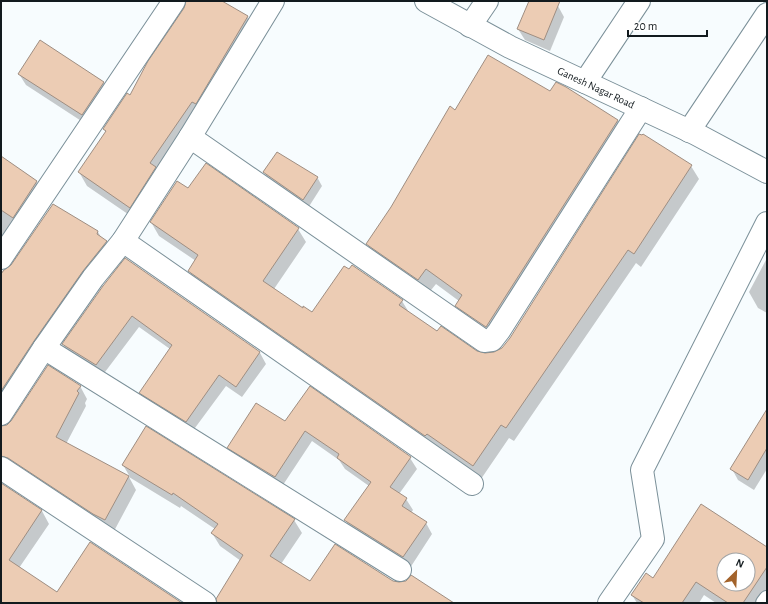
<svg xmlns="http://www.w3.org/2000/svg" width="768" height="604" font-family="'Alegreya Sans',sans-serif">
  <style>
    .shadow { fill: #0003; fill-rule: evenodd }
    .building { fill: #ecccb4; stroke: #9f8e82; fill-rule: evenodd }
    .lines { fill: none; stroke-linecap: round; stroke-linejoin: round }
    .lane-casing { stroke: #7b9099; stroke-width: 18 }
    .street-casing { stroke: #7b9099; stroke-width: 24 }
    .secondary-casing { stroke: #7b9099; stroke-width: 24 }
    .lane { stroke: #fff; stroke-width: 16 }
    .street { stroke: #fff; stroke-width: 22 }
    .secondary { stroke: #fff; stroke-width: 22 }
    .labels { text-anchor: middle; stroke-width: 4; stroke-linejoin: round; paint-order: stroke }
    .street-label { font-size: 11px; fill: #121a1e; stroke: #fff }
  </style>
  <rect width="100%" height="100%" fill="#f7fcfe"/>
  <!-- shadow -->
  <g class="shadow">
    <polygon points="187,1 220,1 247,16 256,31 138,221 87,186 79,172 106,133 104,129 130,96 185,8"/>
    <polygon points="530,1 546,1 558,6 564,17 550,51 525,40 518,29"/>
    <polygon points="41,41 104,83 110,94 89,126 26,85 19,74"/>
    <polygon points="565,88 618,121 627,137 496,343 465,322 456,306 459,301 436,284 427,295 376,260 367,244 456,111 551,92"/>
    <polygon points="1,157 36,181 44,194 1,259"/>
    <polygon points="691,166 699,179 641,267 636,263 514,441 509,438 481,479 197,285 189,271 196,261 159,236 151,222 188,190 298,229 306,242 274,289 303,309 312,313 402,301 410,314 438,332 476,352 486,354 499,352"/>
    <polygon points="264,172 317,177 322,186 308,208 269,181"/>
    <polygon points="53,205 98,232 101,237 106,241 114,254 1,415 1,271 7,270 12,266"/>
    <polygon points="767,258 767,313 758,308 749,292"/>
    <polygon points="126,259 260,353 266,364 242,397 226,386 192,432 147,404 140,393 170,349 139,327 102,376 69,356 63,344"/>
    <polygon points="80,386 87,399 85,403 86,406 66,444 130,477 123,465 146,427 294,520 302,533 281,564 311,583 393,582 452,603 218,603 241,561 220,546 212,533 215,529 181,506 180,508 129,477 136,490 113,533 1,472 1,427 7,426"/>
    <polygon points="767,419 767,469 754,490 738,480 732,469"/>
    <polygon points="285,423 410,458 417,469 399,494 406,499 413,510 411,513 426,523 432,534 410,568 352,532 346,521 369,486 345,469 339,460 312,441 281,488 235,459 228,448"/>
    <polygon points="1,484 42,511 49,524 19,568 58,593 181,603 1,603"/>
    <path d="M767,548V603H716L704,595L699,603H637L632,595L653,579ZM724,560H748V584H724Z"/>
  </g>
  <!-- building -->
  <g class="building">
    <polygon points="186,1 222,1 248,16 196,104 192,102 150,163 156,167 130,208 78,172 106,131 103,129 127,93 130,95 148,61 184,8"/>
    <polygon points="529,1 560,1 544,40 517,29"/>
    <polygon points="40,40 104,82 82,115 18,74"/>
    <polygon points="488,55 550,91 556,82 566,87 618,120 486,327 455,306 462,295 426,269 418,280 366,244 391,207 450,106 455,110"/>
    <polygon points="639,134 642,135 643,134 692,165 634,254 628,250 506,428 501,425 473,466 427,434 425,436 188,271 198,255 150,222 177,181 188,188 206,163 299,228 263,281 303,308 303,306 312,312 344,266 349,269 352,265 403,300 399,305 437,331 441,326 477,351 485,353 494,352 502,348 510,338"/>
    <polygon points="277,152 318,177 303,200 263,172"/>
    <polygon points="1,156 37,181 13,218 1,210"/>
    <polygon points="53,204 98,231 97,234 107,241 83,271 34,341 1,391 1,274 4,270 11,265"/>
    <polygon points="125,258 260,352 236,387 219,375 186,422 139,393 172,345 132,316 96,365 62,344 103,286"/>
    <polygon points="48,365 81,386 77,391 79,393 56,437 129,476 105,520 93,514 8,458 1,456 1,426 7,425 11,421"/>
    <polygon points="310,386 411,457 390,487 407,498 402,506 427,522 403,557 344,520 371,482 337,458 339,454 305,431 275,477 227,448 256,403 285,421"/>
    <polygon points="767,409 767,448 748,480 730,469"/>
    <polygon points="146,426 295,519 270,556 310,581 335,544 393,581 399,582 406,581 411,575 454,603 217,603 216,599 243,555 211,533 218,524 173,493 172,495 122,465"/>
    <polygon points="1,483 42,510 9,560 57,592 90,542 182,603 1,603"/>
    <path d="M701,504L767,547V567L743,603H728L696,582L682,603H644L631,595L646,573L653,578ZM724,560H748V584H724Z"/>
  </g>
  <g class="lines">
    <!-- lane casing -->
    <g class="lane-casing">
      <polyline id="lane" points="764,603 767,599"/>
    </g>
    <!-- street casing -->
    <g class="street-casing">
      <g id="street">
        <polyline points="470,26 487,1"/>
        <polyline points="585,82 639,1"/>
        <polyline points="689,131 767,14"/>
        <polyline points="190,137 484,341 492,340 499,331 641,108"/>
        <polyline points="123,241 472,484"/>
        <polyline points="1,258 174,1"/>
        <polyline points="44,348 400,570"/>
        <polyline points="1,414 44,348 93,278 123,241 190,137 273,1"/>
        <polyline points="1,468 205,603"/>
        <polyline points="609,603 653,539 642,470 767,223"/>
      </g>
    </g>
    <!-- secondary casing -->
    <g class="secondary-casing">
      <g id="secondary">
        <path id="s1" d="M426,1L510,47L696,134L767,172"/>
      </g>
    </g>
    <!-- lane -->
    <use href="#lane" class="lane"/>
    <!-- street -->
    <use href="#street" class="street"/>
    <!-- secondary -->
    <use href="#secondary" class="secondary"/>
  </g>
  <g class="labels">
    <!-- street labels -->
    <g class="street-label">
      <text dy="4" stroke="none"><textPath href="#s1" startOffset="191">Ganesh Nagar Road</textPath></text>
    </g>
  </g>
  <!-- border -->
  <rect width="768" height="604" fill="none" stroke="#121a1e" stroke-width="4"/>
  <!-- north arrow -->
  <g transform="translate(736 572) rotate(24)"><circle r="19" fill="#ffffff" stroke="#a0a3a5"/>
  <path d="M0-3L7 15L0 10L-7 15Z" fill="#a3632b"/>
  <text y="-6" font-size="11" font-weight="bold" text-anchor="middle" fill="#121a1e">N</text>
  </g>
  <!-- scale -->
  <path d="M628 30v6h79v-6" fill="none" stroke="#121a1e" stroke-width="2"/>
  <text x="634" y="30" font-size="12" fill="#121a1e" stroke="#ffffff" stroke-width="3" paint-order="stroke">20 m</text>
</svg>
